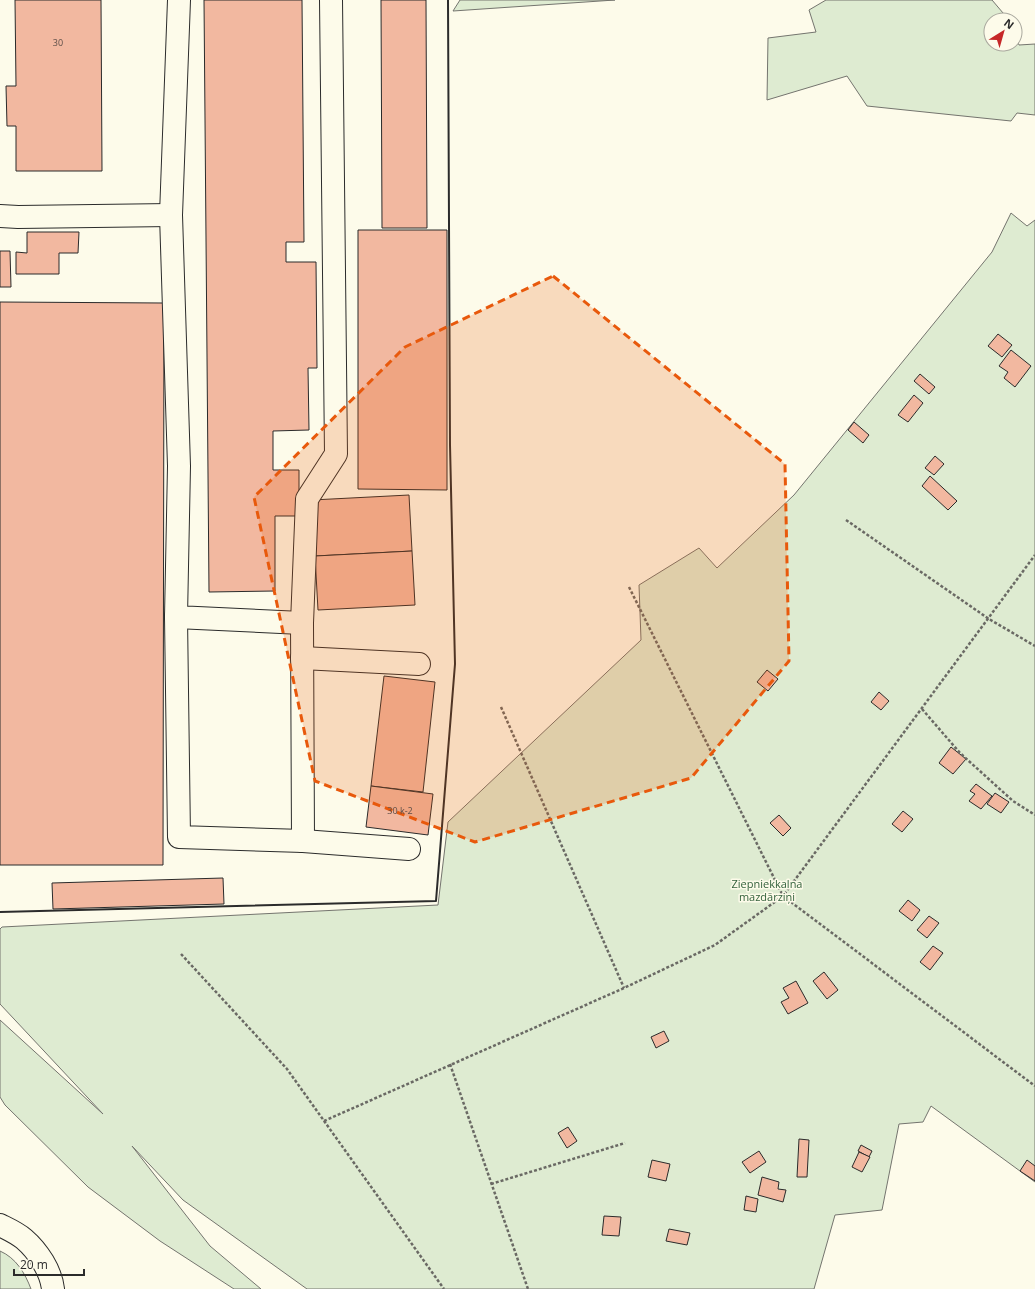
<svg xmlns="http://www.w3.org/2000/svg" width="1035" height="1289" font-family="'Open Sans',sans-serif">
  <style>
    .green { fill: #deebd1; stroke: #74746e }
    .building { fill: #f2b8a0; stroke: #2b2b2b }
    .lines { fill: none; stroke-linecap: round; stroke-linejoin: round }
    .minor-casing { stroke: #2b2b2b; stroke-width: 24 }
    .path { stroke: #6a6964; stroke-width: 2.5; stroke-dasharray: 3 2; stroke-linecap: butt }
    .minor { stroke: #fdfbea; stroke-width: 22 }
    .wall { stroke: #2b2b2b; stroke-width: 2 }
    .marked { fill: #e8590c; fill-opacity: 0.2; stroke: #e8590c; stroke-width: 3; stroke-dasharray: 8 5; stroke-linejoin: round }
    .labels { text-anchor: middle; stroke-width: 3; stroke-linejoin: round; paint-order: stroke }
    .number-label { font-size: 9px; fill: #5d4e48 }
    .park-label { font-size: 11px; fill: #34623c; stroke: #fdfbea }
  </style>
  <rect width="100%" height="100%" fill="#fdfbea"/>
  <!-- green -->
  <g class="green">
    <polygon points="460,0 615,0 453,11"/>
    <polygon points="826,0 992,0 1009,20 991,20 991,44 1015,44 1015,33 1019,45 1035,44 1035,115 1017,113 1011,121 867,106 847,76 767,100 768,38 816,32 809,10"/>
    <polygon points="1011,213 1027,226 1035,220 1035,1182 931,1106 923,1122 899,1124 882,1210 835,1215 814,1289 307,1289 183,1200 132,1146 210,1246 261,1289 234,1289 160,1241 88,1187 5,1105 0,1097 0,1020 103,1114 0,1004 0,929 2,927 438,905 448,822 641,640 639,585 699,548 717,568 794,495 992,252"/>
    <path d="M0,1251C16,1258 25,1273 31,1289H0Z"/>
  </g>
  <!-- building -->
  <g class="building">
    <polygon points="15,0 101,0 102,171 16,171 16,126 7,126 6,86 16,86"/>
    <polygon points="204,0 302,0 304,242 286,242 286,262 316,262 317,368 308,368 309,430 273,431 273,470 299,470 299,516 275,516 275,591 209,592"/>
    <polygon points="381,0 426,0 427,228 382,228"/>
    <polygon points="358,230 447,230 447,490 358,489"/>
    <polygon points="27,232 79,232 78,253 59,253 59,274 16,274 16,252 27,253"/>
    <polygon points="0,251 10,251 11,287 0,287"/>
    <polygon points="0,302 164,303 163,865 0,865"/>
    <polygon points="998,334 1012,345 1002,357 988,346"/>
    <polygon points="1011,350 1031,366 1015,387 1004,378 1008,372 999,366"/>
    <polygon points="920,374 935,387 929,394 914,381"/>
    <polygon points="914,395 923,403 908,422 898,415"/>
    <polygon points="854,422 869,435 863,443 848,430"/>
    <polygon points="935,456 944,464 934,475 925,468"/>
    <polygon points="930,476 957,501 948,510 922,486"/>
    <polygon points="409,495 412,551 315,556 312,500"/>
    <polygon points="412,551 415,605 318,610 315,556"/>
    <polygon points="767,670 778,679 768,691 757,682"/>
    <polygon points="384,676 435,682 423,792 371,786"/>
    <polygon points="879,692 889,701 881,710 871,702"/>
    <polygon points="951,747 966,759 953,774 939,763"/>
    <polygon points="976,784 992,796 981,809 969,801 975,794 970,791"/>
    <polygon points="371,786 433,794 428,835 366,827"/>
    <polygon points="995,793 1009,802 1001,813 987,804"/>
    <polygon points="903,811 913,819 902,832 892,824"/>
    <polygon points="779,815 791,828 783,836 770,823"/>
    <polygon points="223,878 224,904 53,909 52,883"/>
    <polygon points="908,900 920,910 912,921 899,911"/>
    <polygon points="929,916 939,923 927,938 917,930"/>
    <polygon points="933,946 943,953 930,970 920,962"/>
    <polygon points="824,972 838,990 827,999 813,981"/>
    <polygon points="796,981 808,1003 788,1014 781,1002 789,998 783,988"/>
    <polygon points="664,1031 669,1041 656,1048 651,1037"/>
    <polygon points="568,1127 577,1141 567,1148 558,1133"/>
    <polygon points="799,1139 809,1140 807,1177 797,1177"/>
    <polygon points="861,1145 872,1151 869,1157 858,1151"/>
    <polygon points="759,1151 766,1162 750,1173 742,1162"/>
    <polygon points="859,1152 870,1157 862,1172 852,1167"/>
    <polygon points="652,1160 670,1164 666,1181 648,1177"/>
    <polygon points="1027,1160 1035,1166 1035,1181 1020,1171"/>
    <polygon points="762,1177 779,1182 778,1189 786,1190 783,1202 758,1195"/>
    <polygon points="746,1196 758,1199 756,1212 744,1210"/>
    <polygon points="604,1216 621,1217 619,1236 602,1235"/>
    <polygon points="669,1229 690,1233 687,1245 666,1241"/>
  </g>
  <g class="lines">
    <!-- minor casing -->
    <g class="minor-casing">
      <g id="minor">
        <polyline points="179,0 171,215 179,466 176,617 302,623 307,499 336,454 331,0"/>
        <polyline points="0,216 18,217 171,215"/>
        <polyline points="176,617 179,837 303,841 302,623"/>
        <polyline points="302,658 419,664"/>
        <polyline points="303,841 409,849"/>
        <path d="M0,1225C8,1229 17,1233 24,1239C38,1251 51,1271 53,1289"/>
      </g>
    </g>
    <!-- path -->
    <g class="path">
      <polyline points="846,520 989,619 1035,646"/>
      <polyline points="629,587 783,896 1035,1086"/>
      <polyline points="501,707 624,988"/>
      <polyline points="922,709 960,753 1013,801 1035,815"/>
      <polyline points="181,954 287,1069 444,1289"/>
      <polyline points="450,1064 528,1289"/>
      <polyline points="324,1121 624,988 715,945 783,896 1035,555"/>
      <polyline points="491,1184 625,1143"/>
    </g>
    <!-- minor -->
    <use href="#minor" class="minor"/>
    <!-- wall -->
    <polyline class="wall" points="0,912 436,901 455,664 450,445 448,0"/>
  </g>
  <!-- marked area -->
  <path class="marked" d="M553,276L785,464L789,661L691,778L475,842L315,781L254,497L405,347Z"/>
  <g class="labels">
    <!-- number labels -->
    <g class="number-label">
      <text x="58" y="46">30</text>
      <text x="400" y="814">30 k-2</text>
    </g>
    <!-- park labels -->
    <g class="park-label">
      <text x="767" y="888">Ziepniekkalna<tspan x="767" dy="13">mazdārziņi</tspan></text>
    </g>
  </g>
  <!-- north arrow -->
  <g transform="translate(1003 32) rotate(37)"><circle r="19" fill="#fdfbea" stroke="#a9a89e"/>
  <path d="M0-3L7 15L0 10L-7 15Z" fill="#c62828"/>
  <text y="-6" font-size="11" font-weight="bold" text-anchor="middle" fill="#2b2b2b">N</text>
  </g>
  <!-- scale -->
  <path d="M14 1269v6h70v-6" fill="none" stroke="#2b2b2b" stroke-width="2"/>
  <text x="20" y="1269" font-size="12" fill="#2b2b2b" stroke="#fdfbea" stroke-width="3" paint-order="stroke">20 m</text>
</svg>
